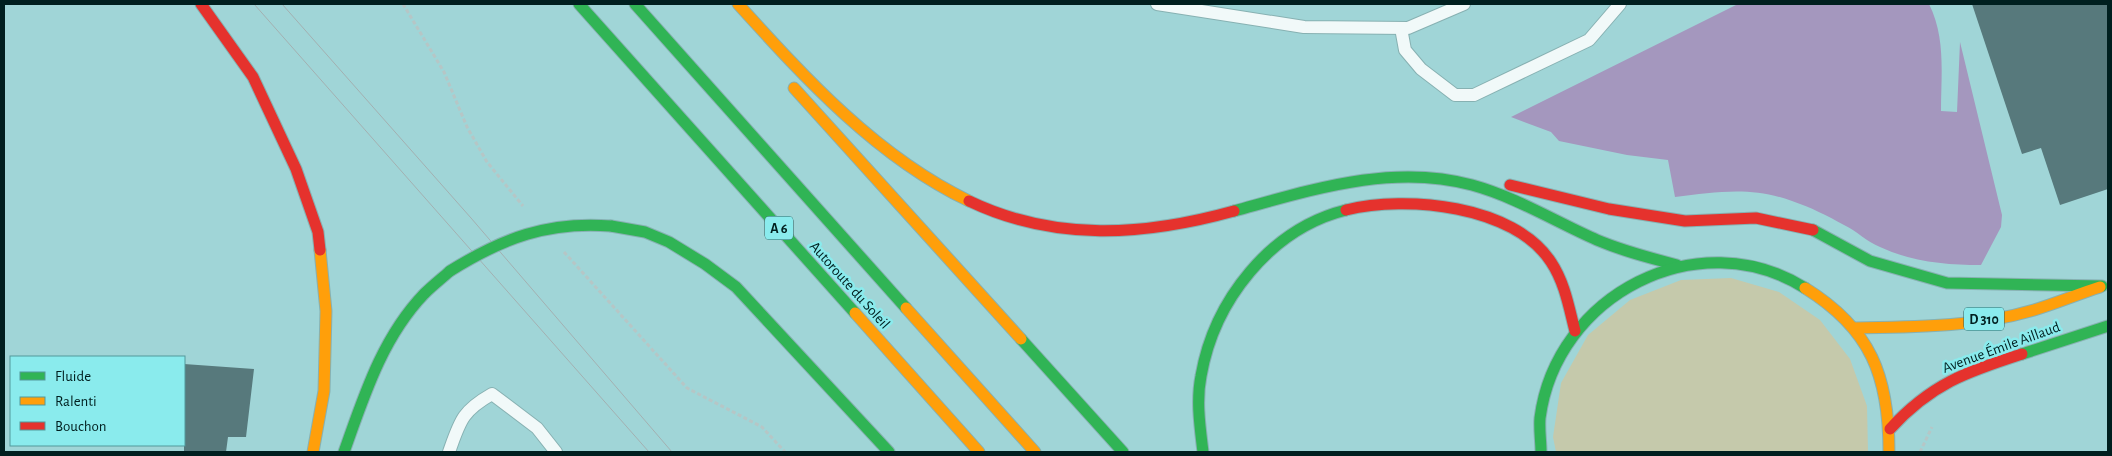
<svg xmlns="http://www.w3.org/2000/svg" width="2112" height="456" font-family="'Alegreya Sans',sans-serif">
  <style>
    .green { fill: #c5c9ab }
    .water { fill: #a497be }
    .building { fill: #57797c }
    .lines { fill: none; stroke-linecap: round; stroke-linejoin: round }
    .lane-casing { stroke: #87b1b2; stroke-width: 14 }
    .fast-casing { stroke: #87b1b2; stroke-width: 13 }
    .slow-casing { stroke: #87b1b2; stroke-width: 13 }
    .jam-casing { stroke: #87b1b2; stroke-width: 13 }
    .path { stroke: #b6c6c6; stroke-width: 3; stroke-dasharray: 4 2.5; stroke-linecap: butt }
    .lane { stroke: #f1f9f9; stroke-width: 12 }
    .fast { stroke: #30b455; stroke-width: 11 }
    .slow { stroke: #ff9f0a; stroke-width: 11 }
    .jam { stroke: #e5322d; stroke-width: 11 }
    .tram { stroke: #a3b0b1; stroke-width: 1 }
    .fast-bridge-casing { stroke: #87b1b2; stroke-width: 13; stroke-linecap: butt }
    .fast-bridge { stroke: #30b455; stroke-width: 11 }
    .labels { text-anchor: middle; stroke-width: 5; stroke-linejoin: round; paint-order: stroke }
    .shield { fill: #8aebed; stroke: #295c5d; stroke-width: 1 }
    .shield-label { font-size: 14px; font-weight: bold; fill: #001f1f }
    .street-label { font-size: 15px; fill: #001f1f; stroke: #8aebed }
  </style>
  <rect width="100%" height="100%" fill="#a0d5d7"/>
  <!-- green -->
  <polygon class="green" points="1731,278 1779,292 1820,320 1850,359 1867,406 1868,452 1556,452 1553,437 1561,383 1588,335 1630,300 1681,280"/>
  <!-- water -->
  <path class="water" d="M1738,4H1929C1946,38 1941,74 1941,111L1957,112L1960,42L2002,215L2001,227L1981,265C1946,265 1912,262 1880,247C1867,242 1857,231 1844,225C1828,216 1810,207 1792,201C1751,186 1717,192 1675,197L1668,160L1627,155L1559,141L1551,132L1511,117Z"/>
  <!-- building -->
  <g class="building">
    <polygon points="1972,4 2108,4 2108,189 2060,205 2041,148 2022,154"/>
    <polygon points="184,364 254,369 246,437 228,437 226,452 184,452"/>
  </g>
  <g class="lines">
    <!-- lane casing -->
    <g class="lane-casing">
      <g id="lane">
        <polyline points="1157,4 1304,27 1408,28 1464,4"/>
        <polyline points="1401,28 1405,50 1421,69 1455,95 1474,95 1589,40 1620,4"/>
        <path d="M449,452C460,421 462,411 492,394L537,428L556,452"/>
      </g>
    </g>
    <!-- fast casing -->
    <g class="fast-casing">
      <g id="fast">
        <polyline points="579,4 855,313"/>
        <polyline points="635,4 906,308"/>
        <path d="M1234,211C1311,190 1392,163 1472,185C1516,197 1556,222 1597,240C1623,251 1650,258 1677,265"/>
        <polyline points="611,226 645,232 669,242 705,264 736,287 889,452"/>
        <polyline points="1813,230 1870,261 1947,283 2102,286"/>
        <polyline points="1021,339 1123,452"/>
        <polyline points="2022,354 2108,326"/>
        <path d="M344,452C364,396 382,338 424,294C432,286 441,279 450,271"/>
        <path d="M1203,452C1200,427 1196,401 1201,376C1214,301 1270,229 1346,210"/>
        <path d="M1541,452C1541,441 1539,429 1540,418C1556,295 1698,221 1805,288"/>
      </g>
    </g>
    <!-- slow casing -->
    <g class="slow-casing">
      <g id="slow">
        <path d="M738,4C806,79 877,157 969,201"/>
        <polyline points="794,88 1021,339"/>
        <path d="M1805,288C1871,329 1889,376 1889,452"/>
        <polyline points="906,308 1035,452"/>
        <polyline points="855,313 979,452"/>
        <path d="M1855,328C1915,327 1977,327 2034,310C2057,303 2078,294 2100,287"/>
        <polyline points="313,452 324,391 326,311 320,250"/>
      </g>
    </g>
    <!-- jam casing -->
    <g class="jam-casing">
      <g id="jam">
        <polyline points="201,4 253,77 296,169 318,232 320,250"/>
        <polyline points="1510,185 1609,209 1685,221 1756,218 1813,230"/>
        <path d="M969,201C1055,242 1144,236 1234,211"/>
        <path d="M1346,210C1406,195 1514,205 1551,262C1565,283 1569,308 1575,331"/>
        <path d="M1890,429C1931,384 1966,372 2022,354"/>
      </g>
    </g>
    <!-- path -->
    <g class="path">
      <polyline points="403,4 444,72 467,127 487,162 523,206"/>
      <polyline points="564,252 687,388 762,427 785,452"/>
      <polyline points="1920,452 1932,427"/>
    </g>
    <!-- lane -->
    <use href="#lane" class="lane"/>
    <!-- fast -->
    <use href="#fast" class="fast"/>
    <!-- slow -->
    <use href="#slow" class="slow"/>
    <!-- jam -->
    <use href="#jam" class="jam"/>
    <!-- tram -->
    <g class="tram">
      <polyline points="254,4 649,452"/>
      <polyline points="282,4 471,218 672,452"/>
    </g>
    <!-- fast-bridge casing -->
    <g class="fast-bridge-casing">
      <path id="fast-bridge" d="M450,271C503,238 548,221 611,226"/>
    </g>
    <!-- fast-bridge -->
    <use href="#fast-bridge" class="fast-bridge"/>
  </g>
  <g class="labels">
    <!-- shield labels -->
    <g class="shield">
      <rect x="765" y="216.5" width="28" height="23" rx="4"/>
      <rect x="1964" y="307.5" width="40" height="23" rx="4"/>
    </g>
    <g class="shield-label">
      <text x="779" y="233">A 6</text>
      <text x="1984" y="324">D 310</text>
    </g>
    <!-- street labels -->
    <g class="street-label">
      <text transform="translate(850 285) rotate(48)" y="5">Autoroute du Soleil</text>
      <text transform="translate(2001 347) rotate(-20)" y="5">Avenue Émile Aillaud</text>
    </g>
  </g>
  <!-- border -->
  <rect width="2112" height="456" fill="none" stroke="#001f1f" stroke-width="10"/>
  <!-- legend -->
  <rect x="10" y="356" width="175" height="90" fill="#8aebed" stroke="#53999b"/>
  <rect x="20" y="372" width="25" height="8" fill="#30b455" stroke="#53999b"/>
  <text x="55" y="381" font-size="15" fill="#001f1f">Fluide</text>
  <rect x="20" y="397" width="25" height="8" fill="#ff9f0a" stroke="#53999b"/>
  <text x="55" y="406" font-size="15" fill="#001f1f">Ralenti</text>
  <rect x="20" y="422" width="25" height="8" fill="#e5322d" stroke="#53999b"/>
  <text x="55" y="431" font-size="15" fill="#001f1f">Bouchon</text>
</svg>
